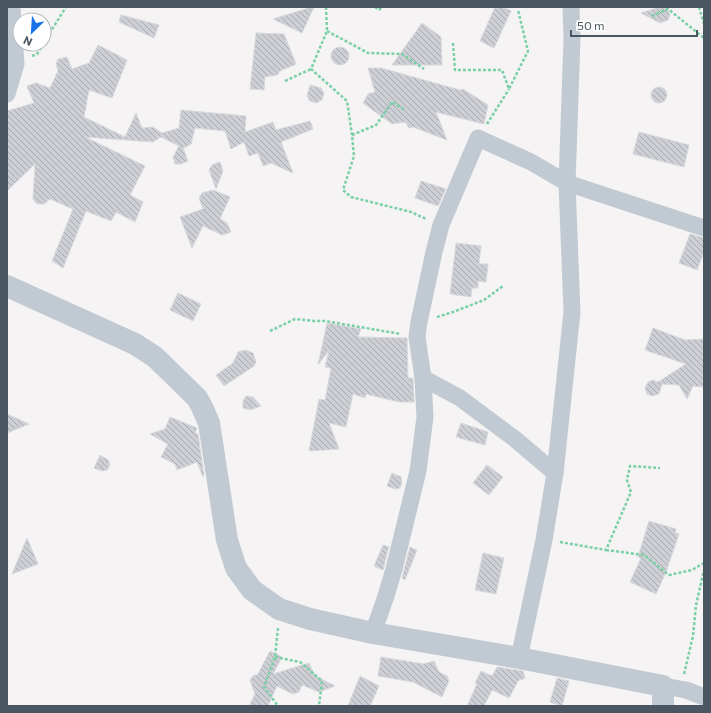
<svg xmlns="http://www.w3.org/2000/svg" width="711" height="713" font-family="Commissioner,sans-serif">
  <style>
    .building { fill: url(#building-back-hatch); stroke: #d7d9de }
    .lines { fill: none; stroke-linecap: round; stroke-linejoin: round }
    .path { stroke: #7ad0a6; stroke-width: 2.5; stroke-dasharray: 3 2; stroke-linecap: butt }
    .minor { stroke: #c1cad2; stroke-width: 17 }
    .tertiary { stroke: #c1cad2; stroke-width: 22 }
  </style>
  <defs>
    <pattern id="building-back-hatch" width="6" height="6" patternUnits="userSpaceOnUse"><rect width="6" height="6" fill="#cdcfd5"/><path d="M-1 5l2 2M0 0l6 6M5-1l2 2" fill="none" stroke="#a8abb0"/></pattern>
  </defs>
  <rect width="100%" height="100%" fill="#f5f3f3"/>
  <!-- building -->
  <g class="building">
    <polygon points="312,7 314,7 302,33 273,19"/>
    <polygon points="495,7 503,7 511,11 494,48 480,41"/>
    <polygon points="660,7 667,9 670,15 668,20 660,23 641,13"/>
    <polygon points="121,15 159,25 154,38 119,22"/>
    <polygon points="422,23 441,37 442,65 392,65"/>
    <polygon points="256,33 284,34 296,64 280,71 277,75 265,77 264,90 250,89"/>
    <polygon points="98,45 127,60 112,98 89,90 84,117 125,137 136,113 142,128 153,127 162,133 179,128 181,110 246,116 245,132 273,122 276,130 310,121 313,129 281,142 293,173 271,163 263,166 258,153 249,156 244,142 231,149 225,131 195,128 191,144 184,148 183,148 188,161 181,164 175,164 173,157 179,146 161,137 153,142 85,137 145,166 130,195 143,202 135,222 116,212 111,221 86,211 63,268 52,261 73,209 50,199 44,204 37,204 33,199 35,164 7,191 7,111 34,103 27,86 36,83 50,88 58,71 56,64 58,59 67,57 72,69 89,63"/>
    <circle cx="340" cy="56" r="9"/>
    <polygon points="368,68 381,68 460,90 463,89 488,105 484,124 436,112 447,140 413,127 409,128 405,122 392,124 363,103 368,94 375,92"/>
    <polygon points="310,85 321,88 324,93 322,100 316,103 310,101 307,96"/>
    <circle cx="659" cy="95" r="8"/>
    <polygon points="639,132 689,145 684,167 633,154"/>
    <polygon points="220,162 223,171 216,189 209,170 212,165"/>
    <polygon points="421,181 446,189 438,206 415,198"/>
    <polygon points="213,190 230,197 220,219 227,223 231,232 222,235 203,226 192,248 180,217 203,209 199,198 202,193"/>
    <polygon points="690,234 704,238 704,252 697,270 679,263"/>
    <polygon points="456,243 481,246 479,264 488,264 486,282 478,281 478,288 472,288 471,297 450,294"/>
    <polygon points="178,293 201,304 193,321 170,310"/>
    <polygon points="327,323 361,329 358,337 407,338 408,378 413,378 414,402 399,402 366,394 365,398 353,394 346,427 329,423 339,449 309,451 319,399 325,400 331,368 325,367 329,350 318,365"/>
    <polygon points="653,328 685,340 704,339 704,387 693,386 687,399 679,385 662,384 659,394 652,396 647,394 645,388 648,382 653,380 658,382 686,364 645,350"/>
    <polygon points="246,350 253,353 256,362 254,366 224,386 216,375 233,363 238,352"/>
    <polygon points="246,396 253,397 261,406 250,410 243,408 243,401"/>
    <polygon points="7,414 29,424 7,433"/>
    <polygon points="170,417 197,428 195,433 198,434 204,475 203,477 197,462 177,470 175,464 161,457 168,444 150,434 165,429"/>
    <polygon points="461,423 488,432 485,445 456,437"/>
    <polygon points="100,455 108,460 110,465 107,470 102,471 94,468"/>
    <polygon points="487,465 503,477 489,495 473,483"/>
    <polygon points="392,473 401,477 402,482 400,488 395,489 387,486"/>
    <polygon points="649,521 676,529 675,533 679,534 666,572 656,594 630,582 641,558 638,557"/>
    <polygon points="27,538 38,564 12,574"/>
    <polygon points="383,545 389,547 389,546 383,570 374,566"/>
    <polygon points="410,547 417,550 405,580 402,578"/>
    <polygon points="483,553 504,558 496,594 475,590"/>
    <polygon points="270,651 282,657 273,674 309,663 315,676 335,686 319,692 302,685 299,692 293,694 277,686 268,706 249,706 255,694 250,680 253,676 258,674"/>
    <polygon points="381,657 424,664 434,661 439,672 447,676 449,681 442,697 413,682 378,676"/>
    <polygon points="497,667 523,671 525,678 518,681 509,698 492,690 484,706 467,706 477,684 475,683 481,671 492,676"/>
    <polygon points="360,676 379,686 370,706 348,706"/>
    <polygon points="557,678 569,681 562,706 550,702"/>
  </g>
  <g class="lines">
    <!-- path -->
    <g class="path">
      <polyline points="326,7 327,31 311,69 347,101 352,135 354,156 343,190 351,197 411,212 426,219"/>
      <polyline points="375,7 379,10 382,7"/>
      <polyline points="699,7 704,24"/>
      <polyline points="652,16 668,9 704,38"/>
      <polyline points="327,31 368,53 402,54 424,69"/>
      <polyline points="44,42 66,7"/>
      <polyline points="453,43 455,70 502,70 509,89 528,51 518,10"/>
      <polyline points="32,56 37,54 43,44"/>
      <polyline points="285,81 311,69"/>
      <polyline points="487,124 509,89"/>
      <polyline points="352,135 376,125 392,102 405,110"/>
      <polyline points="437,317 453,312 484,300 503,286"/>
      <polyline points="270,331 295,319 314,321 325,321 401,334"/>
      <polyline points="560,542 606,550 631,492 627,480 630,466 660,468"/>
      <polyline points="606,550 644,555 669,575 692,570 704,563"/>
      <polyline points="278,628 275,657 264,687 278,706"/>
      <polyline points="275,657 300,662 322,681 319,706"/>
      <polyline points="684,674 693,636 696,605 704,570"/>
    </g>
    <!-- minor -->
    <g class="minor">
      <polyline points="7,94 16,64 12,7"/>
      <polyline points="423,378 460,398 515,439 555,473"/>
      <polyline points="373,633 386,596 394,569 418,471 425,417 423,378 417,337 419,322 434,252 441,225 478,138 531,162 567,183 704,228"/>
      <polyline points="519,658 544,540 555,473 572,312 567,183 572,39 571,7"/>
      <polyline points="663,686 686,690 704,697"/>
    </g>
    <!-- tertiary -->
    <polyline class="tertiary" points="7,286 135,344 155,357 197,398 202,407 209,423 227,540 236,568 252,590 279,609 310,619 373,633 519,658 663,686 663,706"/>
  </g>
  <!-- border -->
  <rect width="711" height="713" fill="none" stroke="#4a5661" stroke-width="16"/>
  <!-- north arrow -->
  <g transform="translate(32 32) rotate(205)"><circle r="19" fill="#ffffff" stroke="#b7bbc0"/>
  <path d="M0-3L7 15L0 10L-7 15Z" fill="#1a73e8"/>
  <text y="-6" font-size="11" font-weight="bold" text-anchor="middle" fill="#4a5661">N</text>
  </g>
  <!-- scale -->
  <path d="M571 30v6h126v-6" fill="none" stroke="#4a5661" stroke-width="2"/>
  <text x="577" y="30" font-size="12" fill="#4a5661" stroke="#ffffff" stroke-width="3" paint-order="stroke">50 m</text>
</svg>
